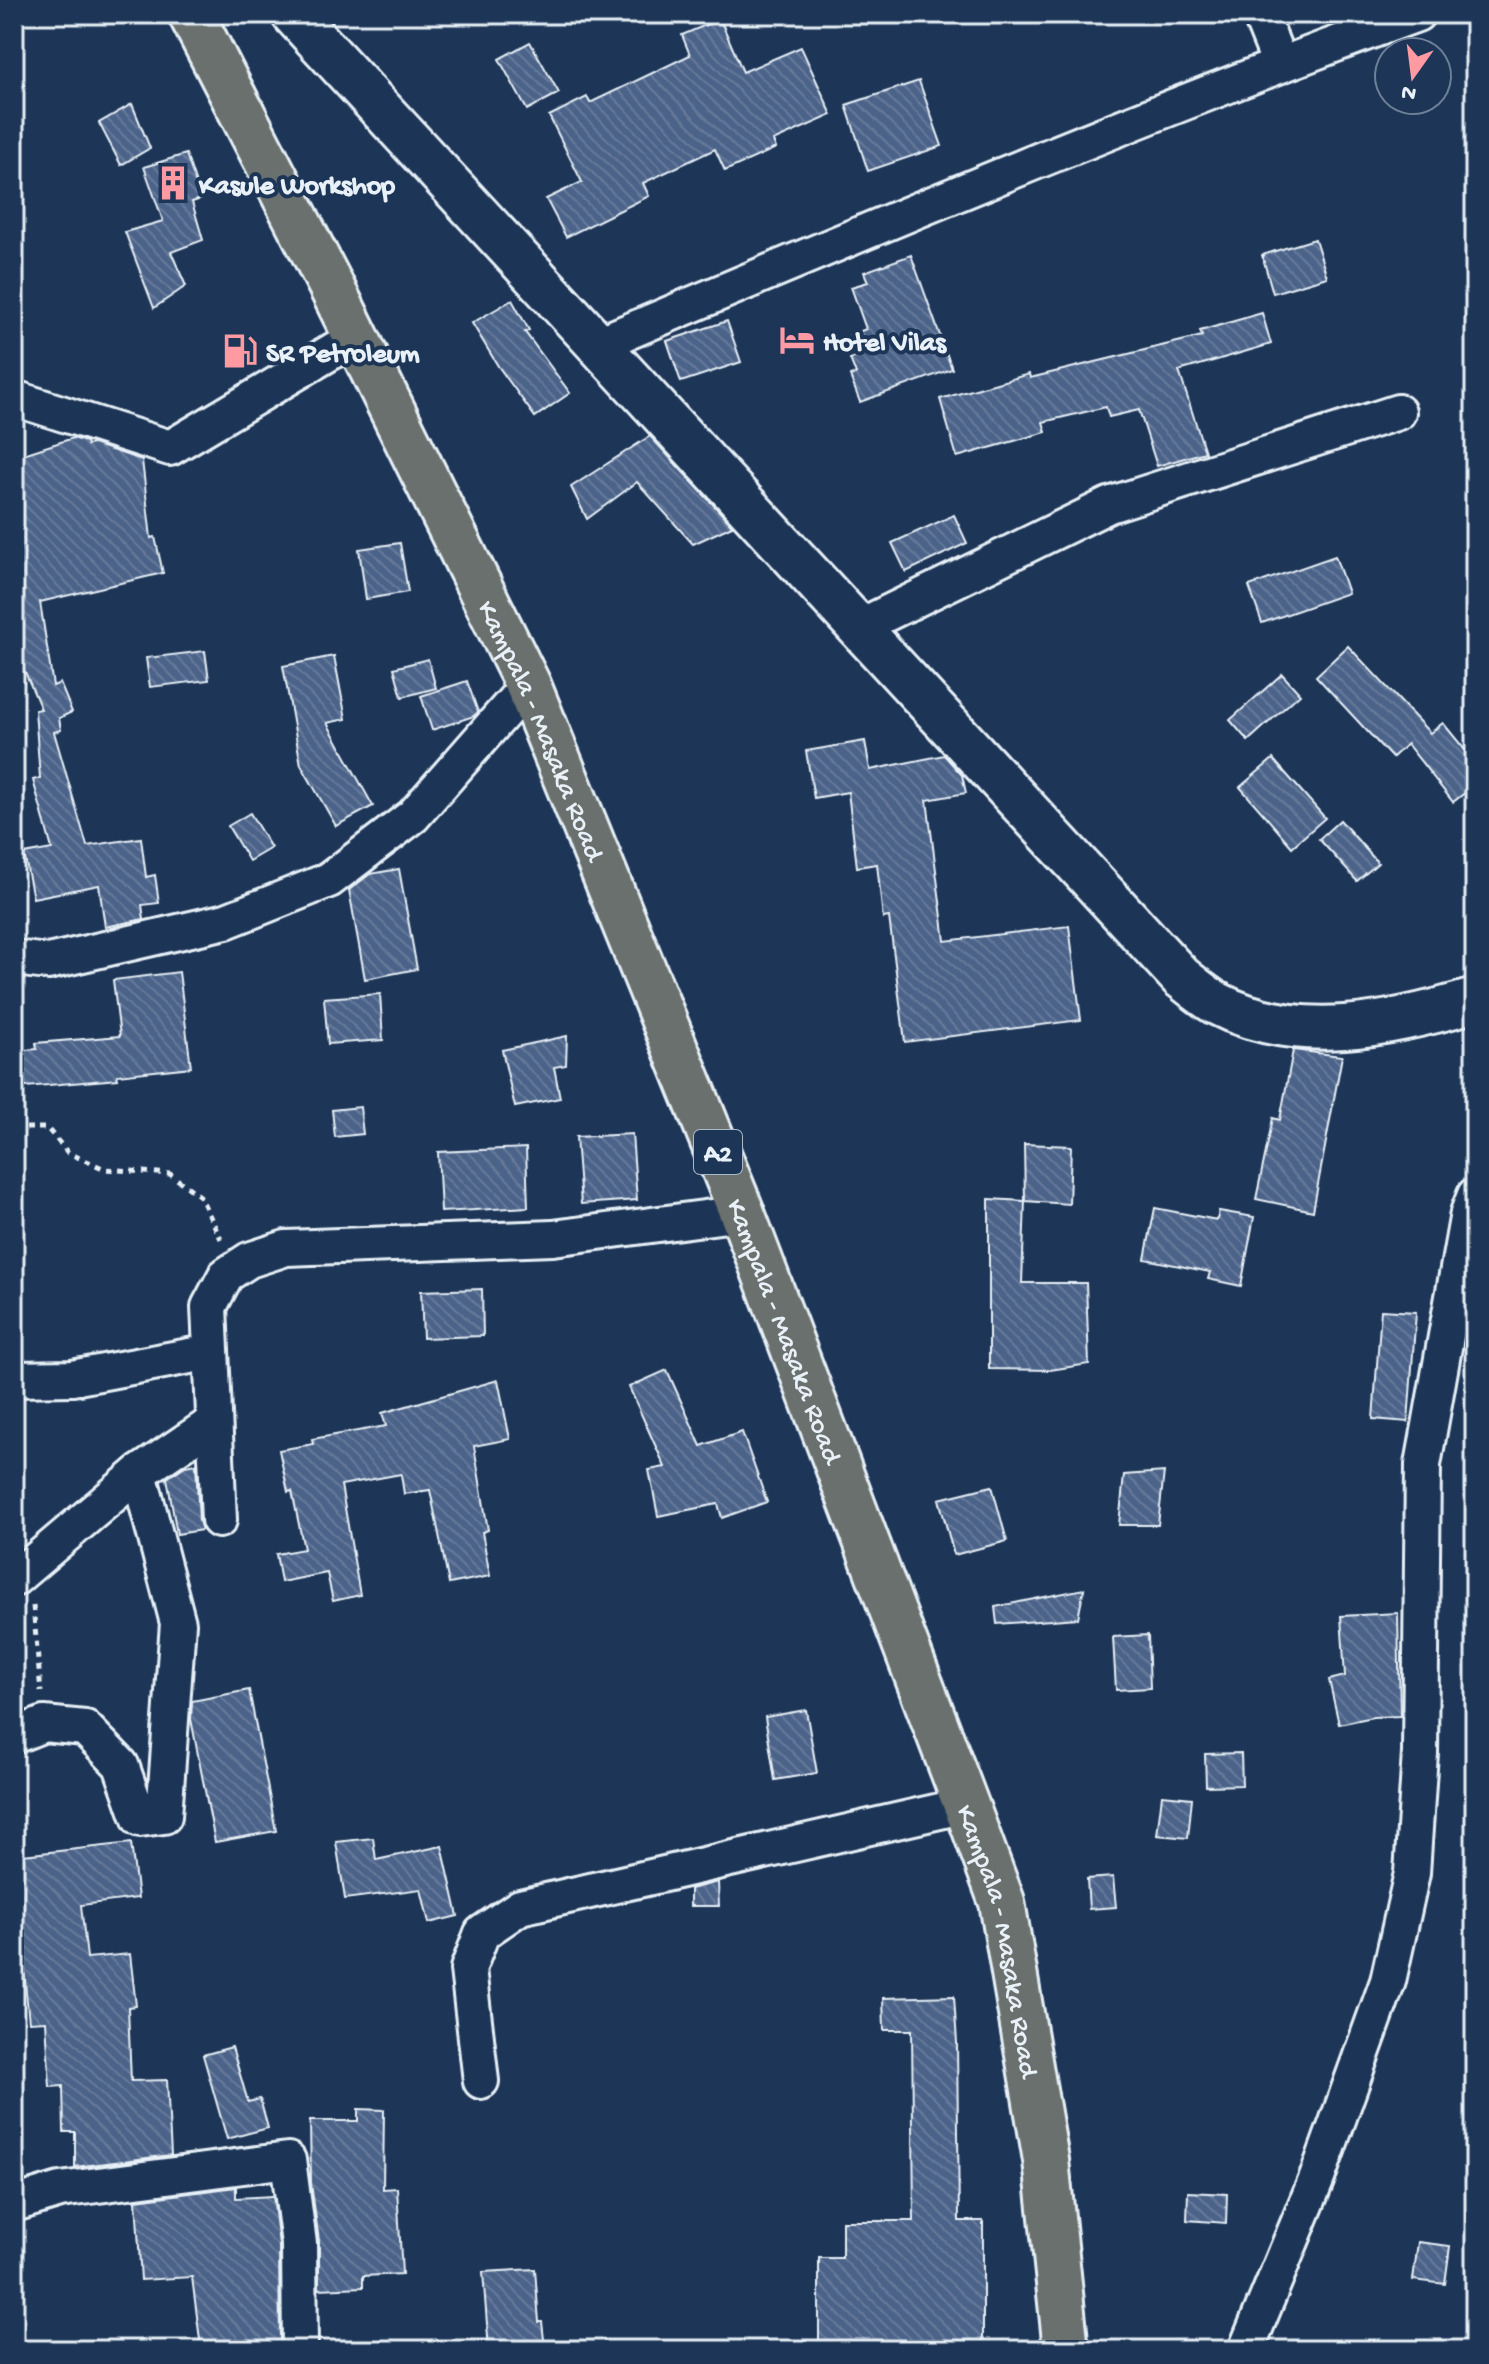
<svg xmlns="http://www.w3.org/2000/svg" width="1489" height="2364" font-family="'Gochi Hand',sans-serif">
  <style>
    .building { fill: url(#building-back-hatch); stroke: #e8f1f8; stroke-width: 2 }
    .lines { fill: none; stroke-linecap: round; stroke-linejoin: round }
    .minor-casing { stroke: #e8f1f8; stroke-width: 40 }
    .tertiary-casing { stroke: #e8f1f8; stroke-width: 48 }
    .primary-casing { stroke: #e8f1f8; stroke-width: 50 }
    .path { stroke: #e8f1f8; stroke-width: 5; stroke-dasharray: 6 6; stroke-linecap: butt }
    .minor { stroke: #1d3557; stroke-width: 34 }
    .tertiary { stroke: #1d3557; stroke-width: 42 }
    .primary { stroke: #6a706d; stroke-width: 44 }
    .labels { text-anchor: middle; stroke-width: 8; stroke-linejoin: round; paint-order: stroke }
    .shield { fill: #1d3557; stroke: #abb9c8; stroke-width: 2 }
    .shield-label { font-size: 26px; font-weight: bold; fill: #e8f1f8 }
    .poi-label { font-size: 28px; font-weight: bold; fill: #e8f1f8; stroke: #1d3557; text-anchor: start }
    .street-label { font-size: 28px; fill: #e8f1f8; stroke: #1d3557 }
  </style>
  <defs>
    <pattern id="building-back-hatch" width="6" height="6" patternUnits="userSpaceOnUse" patternTransform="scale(2)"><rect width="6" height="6" fill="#4c6389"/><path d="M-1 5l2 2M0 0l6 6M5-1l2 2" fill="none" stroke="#667a9a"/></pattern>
  </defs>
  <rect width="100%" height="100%" fill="#1d3557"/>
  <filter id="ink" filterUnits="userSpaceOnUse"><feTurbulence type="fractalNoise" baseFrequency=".0125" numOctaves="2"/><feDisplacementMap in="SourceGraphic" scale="16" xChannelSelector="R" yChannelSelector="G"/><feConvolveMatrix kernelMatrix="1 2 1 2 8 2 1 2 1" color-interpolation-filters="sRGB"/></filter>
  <g filter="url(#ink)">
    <!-- building -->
    <g class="building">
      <polygon points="720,19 743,72 801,47 832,115 773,141 776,148 725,171 715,149 643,183 649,196 566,237 546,199 582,182 549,116 587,97 590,103 690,55 682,35"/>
      <polygon points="530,42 559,93 527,110 499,59"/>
      <polygon points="919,81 942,146 868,171 846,105"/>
      <polygon points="132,104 150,148 121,165 99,123"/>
      <polygon points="186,154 201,199 192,202 203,240 171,252 186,286 154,308 125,232 163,221 144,167"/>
      <polygon points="1315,239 1327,277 1273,293 1262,255"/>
      <polygon points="911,255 952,369 860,402 850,376 856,374 850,359 857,357 849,336 866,329 851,287 868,282 864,272"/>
      <polygon points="512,300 529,330 525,332 570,393 535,417 498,366 472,323"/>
      <polygon points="1262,313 1271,344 1179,371 1205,452 1157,466 1139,410 1109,417 1106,407 1043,422 1046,432 957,457 940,399 1029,374 1030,378 1202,336 1200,331"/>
      <polygon points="727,321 741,362 681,382 667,341"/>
      <polygon points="650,436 730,523 732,526 693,544 637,482 587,519 571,487"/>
      <polygon points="73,438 86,442 87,445 93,444 142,460 151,538 155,537 163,573 40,602 53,686 60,683 72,712 59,718 61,730 54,732 87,846 141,838 146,877 155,875 159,903 142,905 144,919 105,927 99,885 33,898 24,854 52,849 33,780 40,778 35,710 41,709 25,672 14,674 14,457"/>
      <polygon points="954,515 967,543 906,572 892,543"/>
      <polygon points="400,543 408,592 366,599 359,549"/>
      <polygon points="1335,556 1348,593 1262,623 1249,586"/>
      <polygon points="1348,646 1430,733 1443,723 1475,762 1475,785 1453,802 1407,744 1392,758 1316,676"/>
      <polygon points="205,651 209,680 150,687 146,658"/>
      <polygon points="334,656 346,719 327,723 373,806 336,826 301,765 283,666"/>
      <polygon points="428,659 436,688 402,697 394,668"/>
      <polygon points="1282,674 1300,694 1248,741 1230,720"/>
      <polygon points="467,681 478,712 474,716 432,730 421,696"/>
      <polygon points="865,741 870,770 944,755 962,775 966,793 927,800 945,941 1069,926 1081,1020 905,1042 889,917 883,918 877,864 857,867 848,792 814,798 806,751"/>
      <polygon points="1273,759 1325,818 1292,847 1240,787"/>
      <polygon points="250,813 271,848 249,861 228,826"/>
      <polygon points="1340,820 1378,863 1357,881 1319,839"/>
      <polygon points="399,869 417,969 365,979 349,890 370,874"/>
      <polygon points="179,972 191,1067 117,1075 118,1079 14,1088 14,1051 37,1049 36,1043 120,1036 113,980"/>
      <polygon points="380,994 383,1040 328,1044 324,998"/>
      <polygon points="567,1036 566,1065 554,1067 560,1098 515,1107 502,1050"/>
      <polygon points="1293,1050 1342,1056 1313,1211 1256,1199 1273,1118 1280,1120"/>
      <polygon points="360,1107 363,1134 335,1137 332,1110"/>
      <polygon points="632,1134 637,1200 581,1204 576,1137"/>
      <polygon points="1024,1144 1071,1146 1069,1204 1025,1201"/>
      <polygon points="526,1148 528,1207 441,1212 438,1152"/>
      <polygon points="989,1199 1025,1201 1022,1283 1086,1283 1089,1364 1050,1370 989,1369"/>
      <polygon points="1155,1208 1217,1220 1219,1211 1254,1217 1241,1286 1208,1279 1210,1272 1145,1259"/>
      <polygon points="482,1289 483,1336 423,1338 421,1291"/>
      <polygon points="1381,1310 1416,1312 1408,1422 1373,1419"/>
      <polygon points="667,1370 701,1446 742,1432 767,1502 722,1518 718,1504 658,1516 649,1470 665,1467 629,1387"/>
      <polygon points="498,1380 510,1439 474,1446 488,1530 482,1532 490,1576 449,1584 430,1490 404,1494 401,1474 341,1485 360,1595 333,1601 327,1573 281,1582 276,1554 304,1549 292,1491 288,1492 279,1450 313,1444 312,1439 386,1426 382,1413"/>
      <polygon points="196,1464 199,1521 202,1530 177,1534 167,1478 185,1466"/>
      <polygon points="1164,1472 1158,1525 1119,1525 1124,1475"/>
      <polygon points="992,1486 1007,1541 954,1555 939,1499"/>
      <polygon points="1084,1589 1078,1618 997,1624 995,1607"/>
      <polygon points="1398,1613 1400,1716 1373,1717 1339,1724 1329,1680 1345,1676 1341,1616"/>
      <polygon points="1148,1635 1150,1688 1116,1690 1113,1637"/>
      <polygon points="249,1690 276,1831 215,1842 191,1719 192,1701"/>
      <polygon points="806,1710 817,1773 775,1780 765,1717"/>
      <polygon points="1241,1753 1242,1785 1206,1786 1205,1754"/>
      <polygon points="1162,1795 1192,1798 1188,1838 1157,1835"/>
      <polygon points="373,1838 376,1860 442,1846 458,1916 429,1923 421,1889 345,1899 336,1842"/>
      <polygon points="131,1843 138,1898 81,1905 87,1958 130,1954 136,2006 128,2007 131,2081 167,2080 171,2155 75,2167 75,2132 64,2132 63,2086 50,2087 46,2021 29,2022 18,1912 14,1912 14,1856"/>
      <polygon points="1113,1877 1116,1907 1089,1909 1087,1879"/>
      <polygon points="718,1882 719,1906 690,1906 690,1889"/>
      <polygon points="954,1996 957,2043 959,2221 983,2221 983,2350 819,2350 819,2258 842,2258 842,2221 914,2221 912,2030 884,2030 883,1998"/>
      <polygon points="232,2047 248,2102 260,2099 268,2128 227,2139 203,2055"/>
      <polygon points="358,2109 384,2110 383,2189 397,2188 402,2274 363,2276 363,2287 319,2289 319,2241 311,2183 310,2121 358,2121"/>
      <polygon points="236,2187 236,2198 273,2196 279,2245 280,2343 265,2344 264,2342 201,2348 192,2277 141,2280 136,2200"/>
      <polygon points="1188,2192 1227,2194 1226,2223 1187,2220"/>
      <polygon points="1418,2242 1450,2246 1445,2284 1413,2280"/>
      <polygon points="535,2269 539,2322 542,2322 545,2348 489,2350 483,2272"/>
    </g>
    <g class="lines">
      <!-- minor casing -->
      <g class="minor-casing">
        <g id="minor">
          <polyline points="1260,14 1280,64"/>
          <path d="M599,344C870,229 1141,115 1417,14"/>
          <polyline points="14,398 170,448 356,337"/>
          <polyline points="859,627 1109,505 1398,412"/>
          <polyline points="14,958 48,962 226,921 329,880 413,816 528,685"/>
          <polyline points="14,1379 72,1378 211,1352"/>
          <polyline points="219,1520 209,1307 226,1275 249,1260 286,1248 553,1238 742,1213"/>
          <polyline points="14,1579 139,1473"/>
          <polyline points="14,1736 44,1724 85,1728 121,1765 140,1819 164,1816 178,1623 139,1473 214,1422"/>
          <polyline points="481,2081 468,1969 482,1933 520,1907 966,1805"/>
          <polyline points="14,2204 60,2190 288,2160 299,2244 300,2350"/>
          <polyline points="1246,2350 1317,2178 1388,1981 1412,1873 1420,1753 1423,1465 1468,1213 1475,1195"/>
        </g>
      </g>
      <!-- tertiary casing -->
      <g class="tertiary-casing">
        <path id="tertiary" d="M293,14L1181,977C1192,986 1204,996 1216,1003C1298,1046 1391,1025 1475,1000"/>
      </g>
      <!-- primary casing -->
      <g class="primary-casing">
        <g id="primary">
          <path id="s1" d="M191,14L330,284L528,685L742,1213L966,1805L1002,1902L1046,2160L1066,2350"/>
        </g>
      </g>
      <!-- path -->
      <g class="path">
        <polyline points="14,1128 47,1128 68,1153 105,1169 170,1174 200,1196 221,1239"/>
        <polyline points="33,1606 41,1692"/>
      </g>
      <!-- minor -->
      <use href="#minor" class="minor"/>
      <!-- tertiary -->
      <use href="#tertiary" class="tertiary"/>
      <!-- primary -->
      <use href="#primary" class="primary"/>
    </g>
  </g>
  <!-- icons -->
  <defs>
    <g id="building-bare" transform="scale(2.76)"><path d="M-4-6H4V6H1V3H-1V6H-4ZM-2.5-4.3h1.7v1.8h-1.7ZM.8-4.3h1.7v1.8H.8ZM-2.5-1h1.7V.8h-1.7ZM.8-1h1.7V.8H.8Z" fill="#ff9aa2" stroke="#1d3557" stroke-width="2.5" paint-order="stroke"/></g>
    <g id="hotel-bare" transform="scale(2.76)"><path d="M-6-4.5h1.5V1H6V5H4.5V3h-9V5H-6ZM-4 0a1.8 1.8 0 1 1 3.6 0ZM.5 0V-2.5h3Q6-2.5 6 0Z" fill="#ff9aa2" stroke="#1d3557" stroke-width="2.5" paint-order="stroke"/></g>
    <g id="fuel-bare" transform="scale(2.76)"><path d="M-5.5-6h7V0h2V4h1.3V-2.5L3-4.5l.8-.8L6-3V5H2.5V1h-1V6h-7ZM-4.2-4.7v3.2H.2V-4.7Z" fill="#ff9aa2" stroke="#1d3557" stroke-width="2.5" paint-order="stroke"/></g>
  </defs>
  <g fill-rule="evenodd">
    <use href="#building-bare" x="173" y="183"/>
    <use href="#hotel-bare" x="797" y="340"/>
    <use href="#fuel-bare" x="240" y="351"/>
  </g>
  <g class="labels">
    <!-- shield labels -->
    <rect class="shield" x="694" y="1130" width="48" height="44" rx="6"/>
    <g class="shield-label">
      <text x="718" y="1161">A2</text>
    </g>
    <!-- poi labels -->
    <g class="poi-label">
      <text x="199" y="193">Kasule Workshop</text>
      <text x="823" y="350">Hotel Vilas</text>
      <text x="266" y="361">SR Petroleum</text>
    </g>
    <!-- street labels -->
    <g class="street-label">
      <text dy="10" stroke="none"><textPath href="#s1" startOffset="798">Kampala - Masaka Road</textPath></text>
      <text dy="10" stroke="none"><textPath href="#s1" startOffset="1446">Kampala - Masaka Road</textPath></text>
      <text dy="10" stroke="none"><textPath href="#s1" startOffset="2094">Kampala - Masaka Road</textPath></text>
    </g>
  </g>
  <!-- margin -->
  <rect width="1489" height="2364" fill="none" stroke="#1d3557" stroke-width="48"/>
  <rect x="24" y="24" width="1441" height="2316" fill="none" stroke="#e8f1f8" stroke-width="3" filter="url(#ink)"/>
  <!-- north arrow -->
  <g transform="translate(1413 76) rotate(194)"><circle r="38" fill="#1d3557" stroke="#6e8097" stroke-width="2"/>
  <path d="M0-6L14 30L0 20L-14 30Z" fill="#ff9aa2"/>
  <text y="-12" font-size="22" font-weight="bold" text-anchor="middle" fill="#e8f1f8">N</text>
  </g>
</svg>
